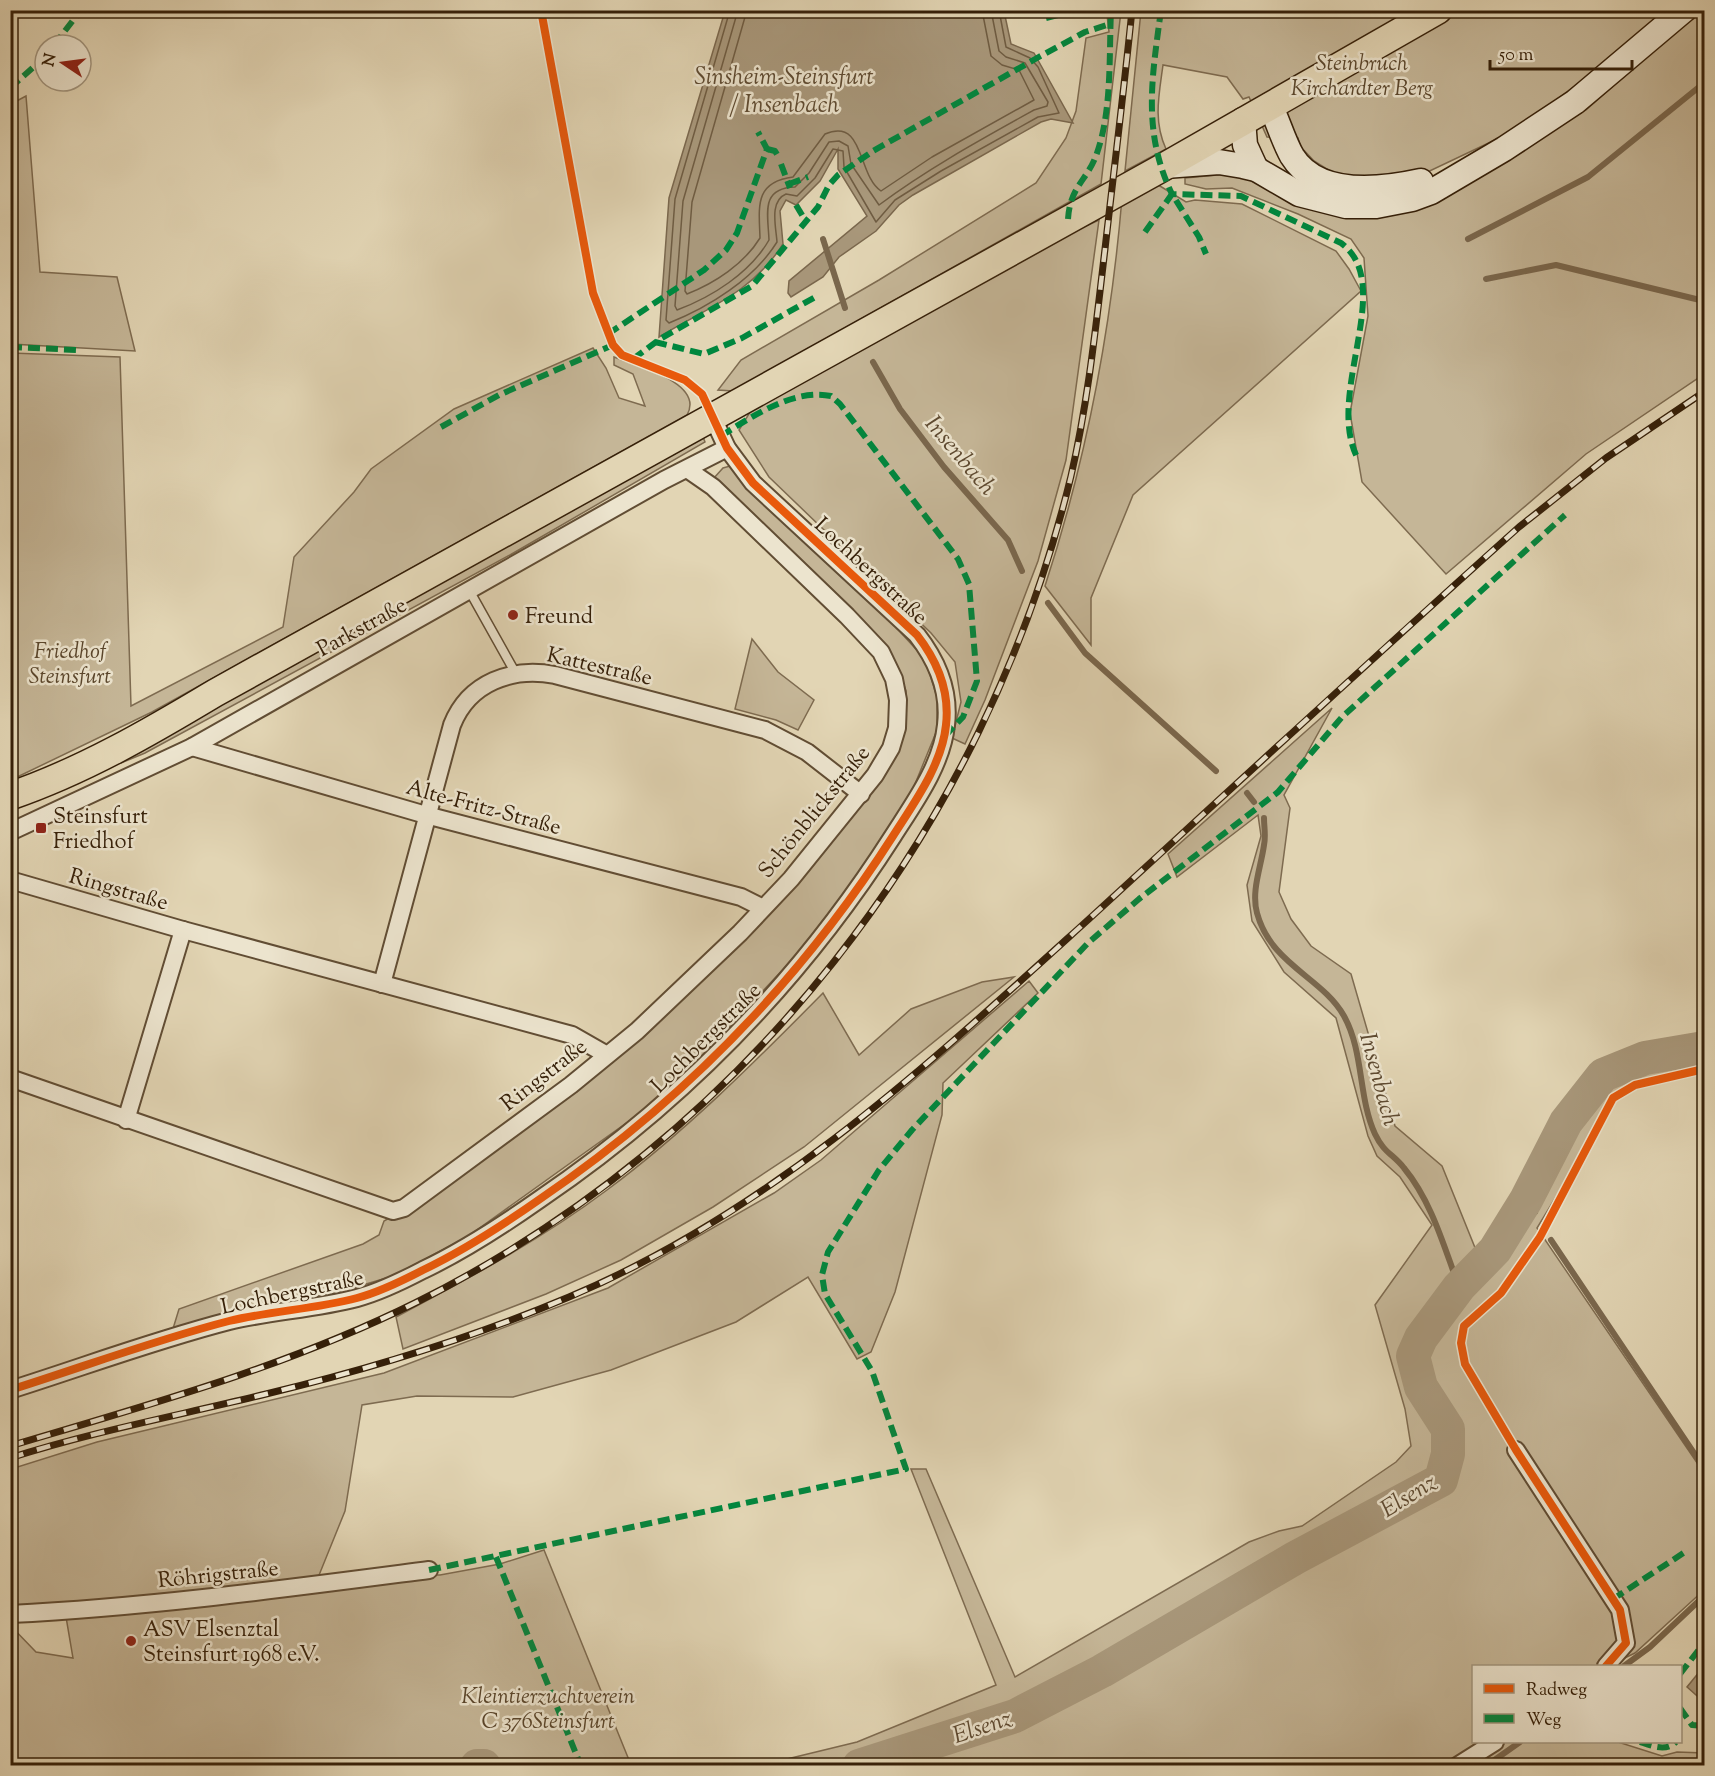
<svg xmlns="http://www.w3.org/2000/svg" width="1715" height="1776" font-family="'Sorts Mill Goudy',serif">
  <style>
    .green { fill: #c5b697; stroke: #7e6b50; stroke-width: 1.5 }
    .water { fill: #a8977a; stroke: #7a674d; stroke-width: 1.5 }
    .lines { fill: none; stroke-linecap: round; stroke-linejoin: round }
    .shore { stroke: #6f5c42; stroke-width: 1.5 }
    .stream { stroke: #7a674d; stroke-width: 6 }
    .river { stroke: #a8977a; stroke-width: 34 }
    .service-casing { stroke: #614d34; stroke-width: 11 }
    .minor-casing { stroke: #614d34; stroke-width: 20 }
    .secondary-casing { stroke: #362009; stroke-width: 27 }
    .primary-casing { stroke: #362009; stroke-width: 30 }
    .service { stroke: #ece4ce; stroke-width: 8 }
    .minor { stroke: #ece4ce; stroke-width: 16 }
    .secondary { stroke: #ece4ce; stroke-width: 24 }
    .primary { stroke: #e2d5b4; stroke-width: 27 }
    .rail-casing { stroke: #362009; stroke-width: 7 }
    .rail { stroke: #ece4ce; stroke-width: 4.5; stroke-dasharray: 14; stroke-linecap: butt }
    .quiet { stroke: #00873e; stroke-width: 6; stroke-dasharray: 12 6; stroke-linecap: butt }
    .cycleway-casing { stroke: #ece4ce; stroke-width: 11 }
    .cycleway { stroke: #e8590c; stroke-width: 8 }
    .poi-dot { fill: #8f2418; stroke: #ece4ce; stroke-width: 2 }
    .labels { text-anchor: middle; stroke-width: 5; stroke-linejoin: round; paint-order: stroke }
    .park-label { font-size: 22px; font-style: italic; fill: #5a462c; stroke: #ece4ce }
    .street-label { font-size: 22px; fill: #362009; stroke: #ece4ce }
    .poi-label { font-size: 22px; fill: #362009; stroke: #ece4ce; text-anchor: start }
    .water-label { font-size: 24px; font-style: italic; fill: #5e4a31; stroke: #ece4ce }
  </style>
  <rect width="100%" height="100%" fill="#e2d5b4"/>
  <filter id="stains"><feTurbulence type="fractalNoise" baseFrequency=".00333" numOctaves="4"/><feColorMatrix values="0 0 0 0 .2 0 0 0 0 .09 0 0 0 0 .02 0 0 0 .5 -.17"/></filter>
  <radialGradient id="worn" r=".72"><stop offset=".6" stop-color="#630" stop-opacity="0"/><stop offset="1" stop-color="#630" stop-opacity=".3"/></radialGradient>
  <!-- green -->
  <g class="green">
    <polygon points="1100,11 1121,11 1101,184 733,391 718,390 741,360 879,280 1036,183 1066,138 1076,111 1086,38 1109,32 1107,15 1101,16"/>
    <path d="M1141,11H1664L1600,67L1516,130L1417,177L1338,176L1314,161L1300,146L1298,138L1267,137L1249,97L1243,99L1227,77L1163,65C1159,95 1153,121 1166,149L1125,171Z"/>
    <polygon points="1699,11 1704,11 1704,374 1586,454 1446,574 1362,482 1350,413 1368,316 1364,258 1351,239 1298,214 1232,188 1206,189 1185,184 1185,178 1239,173 1348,217 1518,152 1586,110"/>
    <polygon points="26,96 40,272 117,277 135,351 11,344 11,104"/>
    <path d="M1155,183L1186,202L1195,200L1242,204L1336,251L1349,269L1361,291L1133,495L1091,598V645L1045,586C1086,461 1111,329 1122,198Z"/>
    <polygon points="1099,220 1066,460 1038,561 985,700 965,744 952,738 961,702 955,662 931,633 769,477 739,430 755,404 1049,243"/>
    <path d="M593,348L606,368L619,398L645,406L633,374L614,365V357C637,366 705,383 687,415L152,712L11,780V353L120,357L131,706L283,627L294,557L354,492L371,469L454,409Z"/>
    <polygon points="701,432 705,442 510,555 145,753 121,763 118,754"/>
    <polygon points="730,466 880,610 925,659 937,697 937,730 913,789 885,834 843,896 805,946 664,1096 467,1237 393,1276 336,1293 276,1303 172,1332 179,1309 363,1244 379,1235 384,1221 433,1193 685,993 893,760 906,720 906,691 896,663 870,630 714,478 723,468"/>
    <polygon points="752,639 778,672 814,700 798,730 776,720 735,709"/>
    <polygon points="1332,708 1284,795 1290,808 1279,892 1291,919 1311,946 1351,974 1395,1126 1442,1166 1478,1255 1492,1245 1522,1193 1560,1112 1599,1069 1642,1050 1704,1039 1704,1067 1623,1087 1537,1228 1704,1473 1704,1590 1635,1653 1608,1666 1474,1666 1474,1742 1618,1742 1662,1756 1677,1752 1704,1753 1704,1765 773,1766 783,1760 857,1742 996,1685 911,1469 926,1469 1015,1677 1249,1542 1279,1531 1302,1526 1396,1462 1411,1446 1405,1409 1375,1305 1432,1225 1400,1177 1377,1156 1368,1136 1336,1018 1284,972 1252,921 1247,885 1261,836 1258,815 1177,877 1168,854"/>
    <path d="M1014,977L804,1147L713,1207L621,1260L546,1294L403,1349L396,1317C468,1279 542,1239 607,1190C685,1132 755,1062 823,993L859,1055L911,1009L982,982Z"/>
    <polygon points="1029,981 1038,993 943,1083 942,1115 895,1292 871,1352 857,1359 808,1277 736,1322 611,1370 513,1397 417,1396 362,1405 345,1511 315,1585 407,1575 440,1575 500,1564 544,1550 631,1765 11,1765 10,1625 36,1652 73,1658 65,1611 11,1614 11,1469 97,1442 384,1373 608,1288 774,1193 821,1160"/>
  </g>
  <!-- water -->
  <g class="water">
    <path d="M725,11H1004L1011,44L1034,53L1073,123L1051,119L1041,122L913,195L899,205L876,231L839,257L823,277L791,297L788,293L789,281L867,216L838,169V149L820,181L796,205L786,200L780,211L783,244C752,293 707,308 659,337L669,198Z"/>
    <polygon points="1704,1666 1704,1702 1687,1687"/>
  </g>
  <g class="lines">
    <!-- shore -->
    <g class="shore">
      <path d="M730,10L675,199L666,320L669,323C709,307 754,279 777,242C776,227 769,201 786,194L797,196L815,178L833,149L843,151L844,167L876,222L895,200L941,171L1038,117L1059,113L1038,67L1030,58L1006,47L999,10"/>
      <path d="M738,10L683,201L675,306L677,310C712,297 750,273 769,240C768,214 760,188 795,187L809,173L829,142L839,141L848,146L851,164L879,205C927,169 980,140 1034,110L1047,106L1048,102L1025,63L1006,57L999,51L991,10"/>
      <path d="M747,10L692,202L685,291L687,294C715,283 744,264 760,238C759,207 754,182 793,177L825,134C865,117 857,175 881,191L932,157L1034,100L1019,70L1002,65L991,56L982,10"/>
    </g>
    <!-- stream -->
    <g class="stream">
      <polyline points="823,239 845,308"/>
      <polyline points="1468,239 1588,177 1704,83"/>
      <polyline points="1486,279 1556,265 1704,301"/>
      <polyline points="873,362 900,409 944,467 1008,540 1022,571"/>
      <polyline points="1048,603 1085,653 1216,771"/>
      <polyline points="1247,793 1254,802"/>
      <path d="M1264,818C1264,827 1266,836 1264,845C1261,867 1251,891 1257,913C1271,965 1322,977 1344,1016C1364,1052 1358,1097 1375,1134C1384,1153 1393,1154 1404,1168C1432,1202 1444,1247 1459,1287"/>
      <polyline points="1526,1200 1535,1212"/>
      <polyline points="1551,1240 1704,1468"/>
      <polyline points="1624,1666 1650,1647 1704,1596"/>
      <polyline points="1486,1766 1520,1742"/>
    </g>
    <!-- river -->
    <g class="river">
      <polyline points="477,1766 484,1766"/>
      <polyline points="859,1766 1015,1716 1102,1671 1295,1558 1441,1480 1448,1454 1448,1429 1421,1387 1413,1356 1421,1338 1459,1287 1495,1250 1526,1200 1566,1122 1603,1075 1645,1058 1704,1048"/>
    </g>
    <!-- service casing -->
    <g class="service-casing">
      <polyline id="service" points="469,590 516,674"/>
    </g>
    <!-- minor casing -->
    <g class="minor-casing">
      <g id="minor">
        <polyline points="192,747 426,815 741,897 763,908"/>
        <polyline points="10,832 192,747 664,480 727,448"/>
        <polyline points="10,880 183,930 572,1035 607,1055"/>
        <path d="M382,984L452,725C469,682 512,667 555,675L765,730L807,752L861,794"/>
        <polyline points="10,1078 393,1211 404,1208 571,1085 637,1031 740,933 791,879 875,775 891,748 897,728 898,700 894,679 881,652 847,616 713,487 687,469"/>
        <polyline points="126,1120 183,930"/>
        <path d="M10,1390C83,1367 155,1340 229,1321C271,1311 315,1309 357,1298C380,1292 402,1281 423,1270C465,1250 503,1225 540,1199C681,1103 801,980 893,836C914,803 942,765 946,725C950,691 938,662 917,635L753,483L727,448L712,416"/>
        <polyline points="1516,1450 1620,1610 1626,1643 1606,1666"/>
        <path d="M10,1614C150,1607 290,1588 429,1570"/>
        <polyline points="1457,1766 1495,1742"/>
      </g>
    </g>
    <!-- secondary casing -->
    <g class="secondary-casing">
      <g id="secondary">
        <path d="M1270,105C1278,121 1283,140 1292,156C1318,198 1380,190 1421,181"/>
        <polyline points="1243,120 1245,145 1256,169"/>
        <polyline points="1165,166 1219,162 1243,166 1256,169 1299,194 1346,206 1376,206 1412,199 1431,192 1504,149 1575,102 1684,10"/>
      </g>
    </g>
    <!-- primary casing -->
    <g class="primary-casing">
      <path id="primary" d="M10,796C83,771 150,732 215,693L1160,169L1438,10"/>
    </g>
    <!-- service -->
    <use href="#service" class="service"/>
    <!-- minor -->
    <use href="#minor" class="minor"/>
    <!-- secondary -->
    <use href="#secondary" class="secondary"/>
    <!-- primary -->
    <use href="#primary" class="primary"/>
    <!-- rail casing -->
    <g class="rail-casing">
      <g id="rail">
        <path d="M10,1446C148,1405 286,1367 415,1303C743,1140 985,832 1071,476C1088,402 1096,325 1105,249C1114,169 1124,90 1132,10"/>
        <path d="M10,1458C94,1431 181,1415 266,1394C369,1369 472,1338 569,1297C771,1212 929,1064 1089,919C1232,788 1375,656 1519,527L1606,458L1704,392"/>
      </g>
    </g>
    <!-- rail -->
    <use href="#rail" class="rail"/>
    <!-- quiet -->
    <g class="quiet">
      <path d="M1161,10C1152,77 1142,132 1172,194L1241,196L1341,243C1397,284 1325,393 1357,457"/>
      <polyline points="1046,18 1078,10"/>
      <polyline points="54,45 81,10"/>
      <polyline points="10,88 45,57"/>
      <polyline points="767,149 775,151 778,156"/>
      <polyline points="781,164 790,188"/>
      <polyline points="789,184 808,177"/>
      <polyline points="796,205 805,220"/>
      <path d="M1068,219C1070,186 1088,180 1097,153C1112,110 1109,56 1111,10"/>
      <polyline points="1145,232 1172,194 1199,237 1206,254"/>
      <polyline points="608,334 704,270 726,250 737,233 767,149 758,132"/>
      <polyline points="655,342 704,354 742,338 819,295"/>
      <polyline points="10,347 78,350"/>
      <polyline points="633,359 660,339 752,286 818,207 829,185 838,175 873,151 1037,58 1085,32 1110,24"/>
      <polyline points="441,427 499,395 613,345"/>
      <path d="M721,436C751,417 794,388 831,396L840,404L958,559L969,584L977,681L963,717L945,736"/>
      <polyline points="496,1557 581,1766"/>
      <polyline points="429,1570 906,1469 872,1371 825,1294 822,1275 828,1252 879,1170 912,1130 1088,943 1139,899 1278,792 1342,717 1565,515"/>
      <polyline points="1613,1599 1685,1552"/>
      <polyline points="1680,1674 1704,1643"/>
      <polyline points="1680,1708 1692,1725 1704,1726"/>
      <path d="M1640,1742C1652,1746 1666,1752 1676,1742"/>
    </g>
    <!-- cycleway casing -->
    <g class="cycleway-casing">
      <g id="cycleway">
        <path d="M10,1390C83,1367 155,1340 229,1321C271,1311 315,1309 357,1298C380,1292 402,1281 423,1270C465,1250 503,1225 540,1199C681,1103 801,980 893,836C914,803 942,765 946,725C950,691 938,662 917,635L753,483L727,448L702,394L685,380L622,355L613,345L593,293L541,10"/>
        <polyline points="1606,1666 1626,1643 1620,1610 1516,1450 1465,1364 1461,1343 1464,1326 1501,1293 1540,1237 1613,1098 1635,1085 1704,1069"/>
      </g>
    </g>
    <!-- cycleway -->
    <use href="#cycleway" class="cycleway"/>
  </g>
  <!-- markers -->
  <g class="poi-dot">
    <circle cx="513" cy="615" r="6"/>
    <rect x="35" y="822" width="12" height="12" rx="3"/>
    <circle cx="131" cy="1641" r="6"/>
  </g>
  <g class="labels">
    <!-- park labels -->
    <g class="park-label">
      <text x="1362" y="70">Steinbruch<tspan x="1362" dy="25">Kirchardter Berg</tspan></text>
      <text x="70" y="658">Friedhof<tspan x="70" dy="25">Steinsfurt</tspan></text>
      <text x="548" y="1703">Kleintierzuchtverein<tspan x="548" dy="25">C 376Steinsfurt</tspan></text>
    </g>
    <!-- street labels -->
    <g class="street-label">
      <text transform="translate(872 570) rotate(43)" y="8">Lochbergstraße</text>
      <text transform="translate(361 626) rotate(-29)" y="8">Parkstraße</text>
      <text transform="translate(600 665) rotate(13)" y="8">Kattestraße</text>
      <text transform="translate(484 806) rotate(15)" y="8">Alte-Fritz-Straße</text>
      <text transform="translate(813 811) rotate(-51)" y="8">Schönblickstraße</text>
      <text transform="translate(119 888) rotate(16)" y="8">Ringstraße</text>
      <text transform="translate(705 1037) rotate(-45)" y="8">Lochbergstraße</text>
      <text transform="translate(543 1074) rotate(-38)" y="8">Ringstraße</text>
      <text transform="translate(292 1291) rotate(-12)" y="8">Lochbergstraße</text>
      <text transform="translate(218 1573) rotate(-6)" y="8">Röhrigstraße</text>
    </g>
    <!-- poi labels -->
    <g class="poi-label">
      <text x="525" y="623">Freund</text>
      <text x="53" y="823">Steinsfurt<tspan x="53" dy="25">Friedhof</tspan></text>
      <text x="143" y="1636">ASV Elsenztal<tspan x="143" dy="25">Steinsfurt 1968 e.V.</tspan></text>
    </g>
    <!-- water labels -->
    <g class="water-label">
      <text x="784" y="84">Sinsheim-Steinsfurt<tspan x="784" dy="28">/ Insenbach</tspan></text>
      <text transform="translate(961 455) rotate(50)" y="8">Insenbach</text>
      <text transform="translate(1380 1079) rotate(75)" y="8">Insenbach</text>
      <text transform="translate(1408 1495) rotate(-32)" y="8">Elsenz</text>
      <text transform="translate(982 1726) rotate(-19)" y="8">Elsenz</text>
    </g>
  </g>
  <!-- margin -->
  <rect width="1715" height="1776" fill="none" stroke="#e2d5b4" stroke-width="36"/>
  <rect x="12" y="12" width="1691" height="1752" fill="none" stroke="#362009" stroke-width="3"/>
  <rect x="18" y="18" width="1679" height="1740" fill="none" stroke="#362009" stroke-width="1.5"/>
  <!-- legend -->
  <rect x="1472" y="1665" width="210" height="78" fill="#ece4ce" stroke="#a3967f" stroke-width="1.5"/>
  <rect x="1484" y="1684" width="30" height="9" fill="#e8590c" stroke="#a3967f" stroke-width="1.5"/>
  <text x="1526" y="1695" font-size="18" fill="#362009">Radweg</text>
  <rect x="1484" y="1714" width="30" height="9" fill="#00873e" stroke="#a3967f" stroke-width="1.5"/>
  <text x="1526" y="1725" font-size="18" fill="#362009">Weg</text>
  <!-- north arrow -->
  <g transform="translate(63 63) rotate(283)"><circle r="28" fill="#ece4ce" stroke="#a3967f" stroke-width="1.5"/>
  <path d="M0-4.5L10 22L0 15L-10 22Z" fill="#8f2418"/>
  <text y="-9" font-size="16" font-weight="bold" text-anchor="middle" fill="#362009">N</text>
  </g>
  <!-- scale -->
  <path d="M1490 60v9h142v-9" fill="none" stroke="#362009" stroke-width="3"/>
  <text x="1499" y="60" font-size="18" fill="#362009" stroke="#ece4ce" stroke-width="4.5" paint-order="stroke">50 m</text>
  <rect width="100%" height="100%" filter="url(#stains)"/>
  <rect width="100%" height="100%" fill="url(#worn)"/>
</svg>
